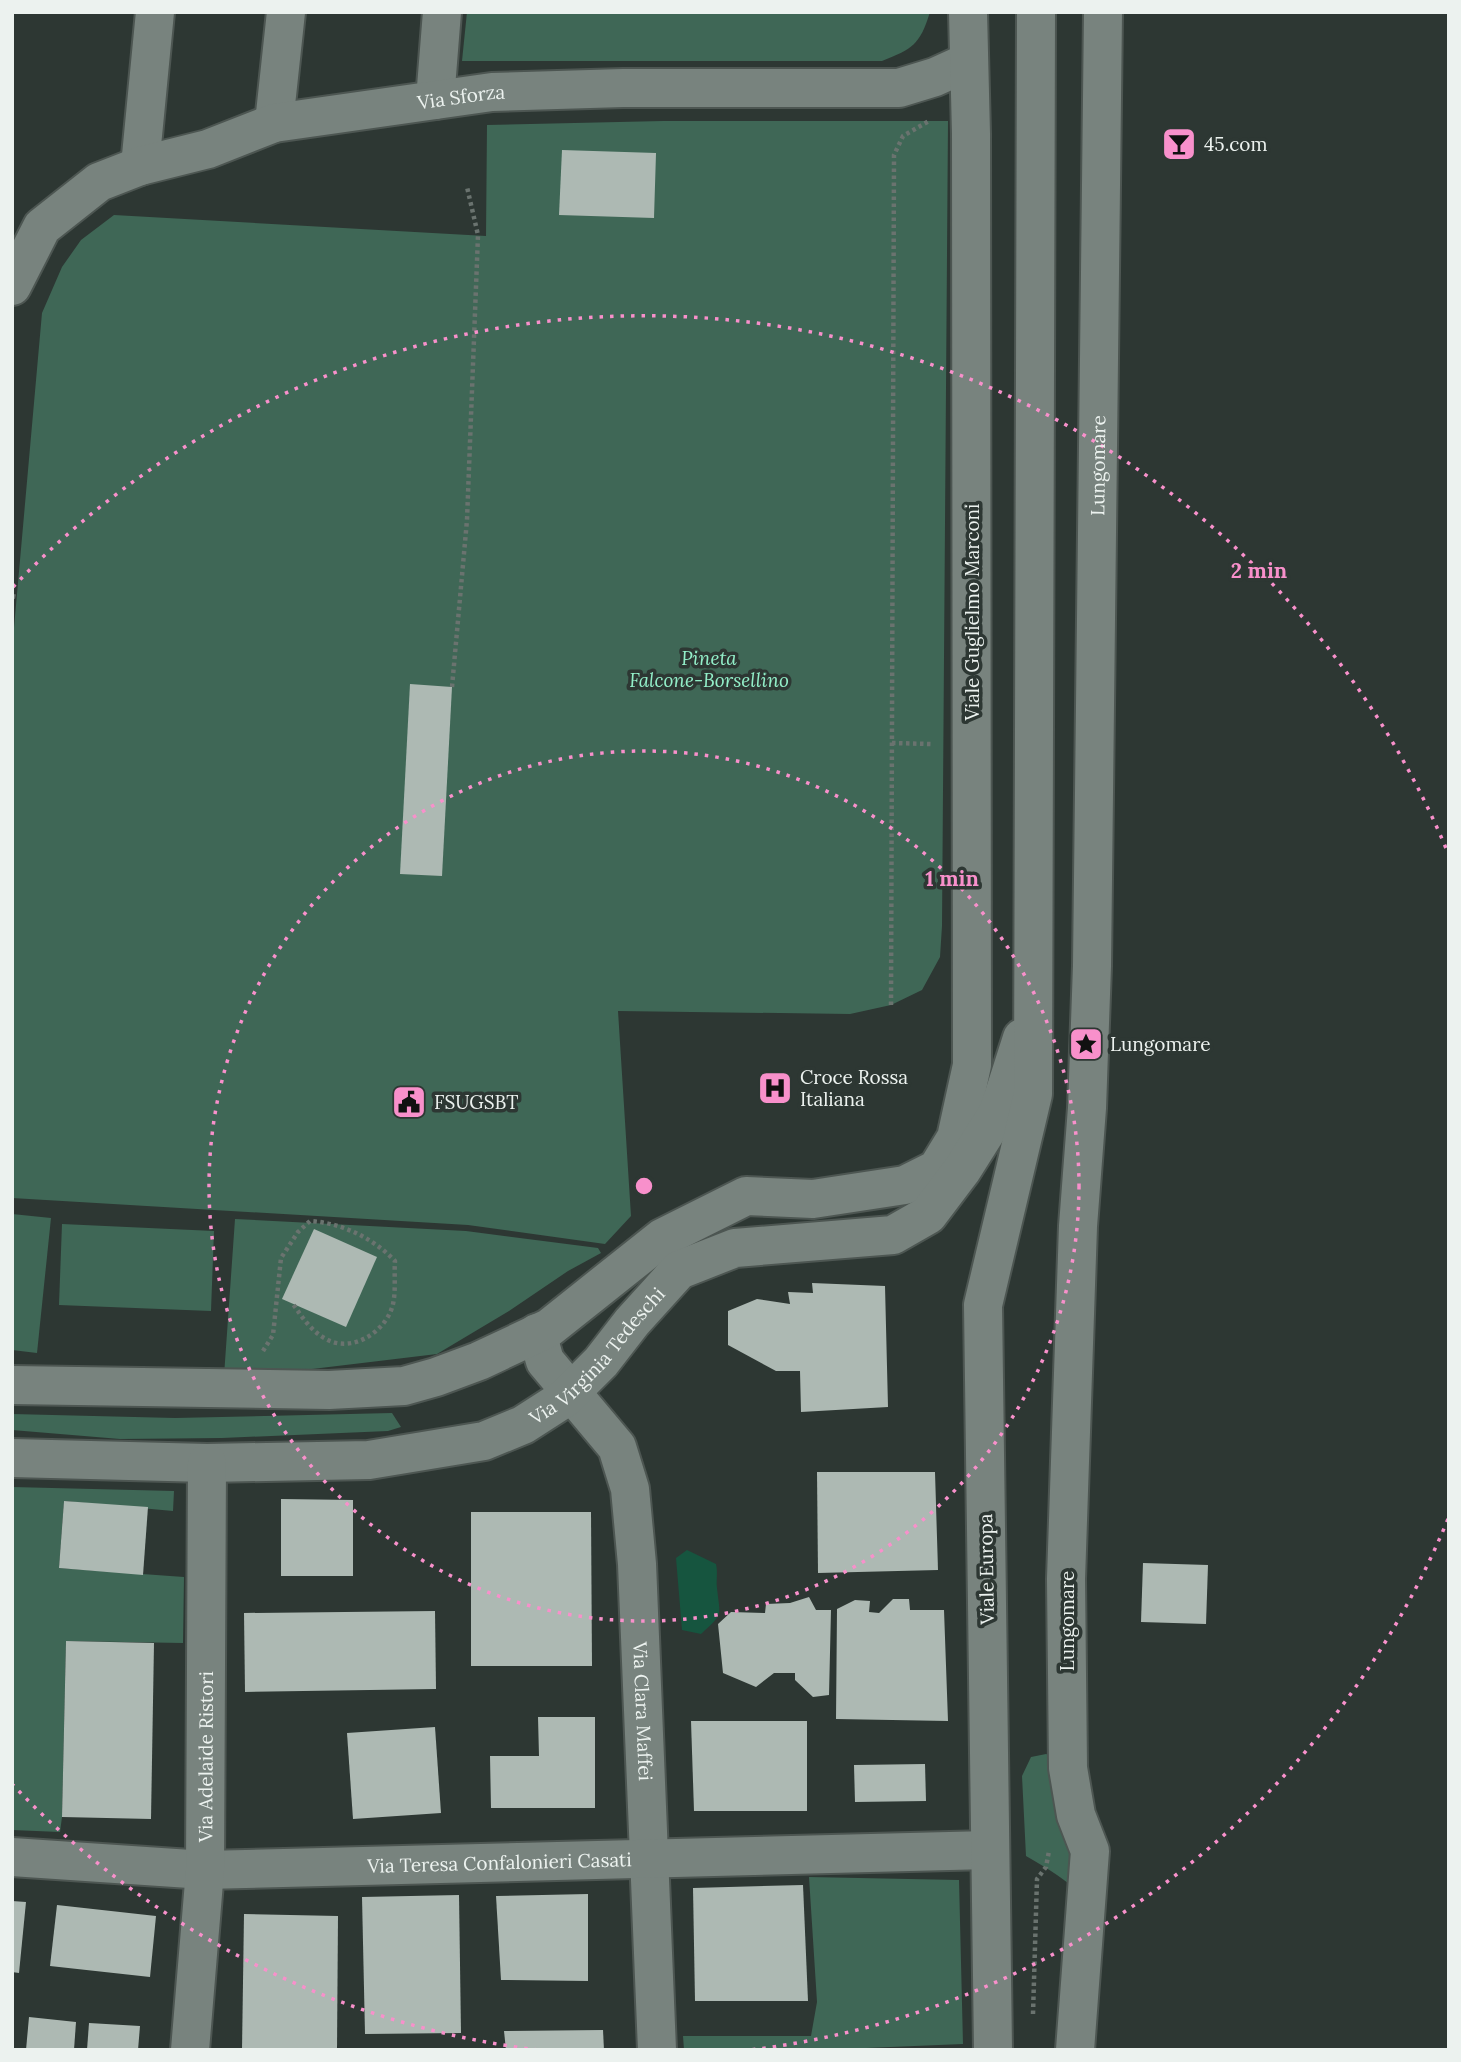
<svg xmlns="http://www.w3.org/2000/svg" width="1461" height="2062" font-family="Lora,serif">
  <style>
    .green { fill: #3f6756 }
    .water { fill: #16553f }
    .building { fill: #adb9b3 }
    .lines { fill: none; stroke-linecap: round; stroke-linejoin: round }
    .minor-casing { stroke: #4d5652; stroke-width: 42 }
    .path { stroke: #6a736f; stroke-width: 4.5; stroke-dasharray: 3.5 3.5; stroke-linecap: butt }
    .minor { stroke: #78837e; stroke-width: 38 }
    .ring { fill: none; stroke: #f890cb; stroke-width: 3.5; stroke-dasharray: 3.5 7 }
    .labels { text-anchor: middle; stroke-width: 7; stroke-linejoin: round; paint-order: stroke }
    .street-label { font-size: 19px; fill: #ecf2ef; stroke: #2d3733 }
    .poi-label { font-size: 19px; fill: #ecf2ef; stroke: #2d3733; text-anchor: start }
    .park-label { font-size: 19px; font-style: italic; fill: #93efc9; stroke: #2d3733 }
    .centre { fill: #f890cb; stroke: #2d3733; stroke-width: 3.5 }
    .ring-label { font-size: 21px; text-anchor: middle; font-weight: bold; fill: #f890cb; stroke: #2d3733; stroke-width: 7; stroke-linejoin: round; paint-order: stroke }
  </style>
  <rect width="100%" height="100%" fill="#2d3733"/>
  <!-- green -->
  <g class="green">
    <path d="M467,12H930C920,45 912,49 882,61H462Z"/>
    <polygon points="663,121 948,121 942,926 940,957 922,990 891,1005 850,1014 618,1011 631,1216 605,1244 468,1225 12,1198 12,650 42,313 62,267 81,240 114,215 486,236 487,125"/>
    <polygon points="12,1214 51,1218 37,1353 12,1350"/>
    <polygon points="235,1219 466,1231 598,1248 601,1253 568,1271 509,1311 437,1354 246,1377 224,1376"/>
    <polygon points="62,1224 214,1231 211,1311 59,1305"/>
    <polygon points="392,1413 401,1427 388,1431 222,1438 120,1439 12,1430 12,1414 175,1418"/>
    <polygon points="12,1487 174,1491 173,1511 64,1501 59,1568 184,1577 183,1643 66,1641 62,1817 60,1832 12,1830"/>
    <path d="M1046,1754L1056,1757L1085,1899C1068,1880 1048,1869 1026,1856L1022,1776L1031,1757Z"/>
    <polygon points="809,1877 959,1880 963,2044 818,2050 684,2050 683,2036 811,2036 817,2002"/>
  </g>
  <!-- water -->
  <path class="water" d="M687,1550L716,1564C718,1573 716,1580 717,1588C720,1617 724,1613 701,1634L682,1630L676,1558Z"/>
  <!-- building -->
  <g class="building">
    <polygon points="562,150 656,153 654,218 559,215"/>
    <polygon points="410,684 452,687 442,876 400,874"/>
    <polygon points="314,1229 377,1257 346,1327 282,1299"/>
    <polygon points="812,1283 885,1286 888,1407 801,1412 800,1371 776,1371 728,1345 728,1311 757,1299 790,1304 788,1292 813,1293"/>
    <polygon points="817,1472 935,1472 938,1570 818,1573"/>
    <polygon points="281,1499 353,1500 353,1576 281,1576"/>
    <polygon points="64,1501 148,1507 143,1575 59,1568"/>
    <polygon points="471,1512 591,1512 592,1666 471,1666"/>
    <polygon points="1143,1563 1208,1565 1206,1624 1141,1622"/>
    <polygon points="809,1597 816,1610 831,1610 829,1695 813,1697 795,1680 795,1673 774,1673 756,1687 723,1673 718,1624 731,1612 765,1613 766,1604 790,1603"/>
    <polygon points="893,1599 909,1599 910,1610 944,1610 948,1721 836,1719 837,1609 855,1600 870,1601 869,1612 879,1613"/>
    <polygon points="435,1611 436,1689 245,1692 244,1613"/>
    <polygon points="66,1641 154,1643 151,1819 62,1817"/>
    <polygon points="538,1717 595,1717 595,1808 491,1808 490,1756 539,1756"/>
    <polygon points="691,1721 807,1721 807,1811 694,1811"/>
    <polygon points="435,1727 441,1813 353,1819 347,1733"/>
    <polygon points="925,1764 926,1801 855,1802 854,1765"/>
    <polygon points="803,1885 808,2001 695,2001 693,1888"/>
    <polygon points="588,1894 588,1981 501,1980 496,1896"/>
    <polygon points="459,1895 461,2033 365,2034 362,1897"/>
    <polygon points="12,1901 26,1902 19,1973 12,1972"/>
    <polygon points="57,1905 156,1916 150,1977 50,1966"/>
    <polygon points="244,1914 338,1916 337,2050 242,2050"/>
    <polygon points="29,2017 76,2022 74,2050 26,2050"/>
    <polygon points="89,2023 140,2026 138,2050 87,2050"/>
    <polygon points="603,2030 604,2050 506,2050 504,2031"/>
  </g>
  <g class="lines">
    <!-- minor casing -->
    <g class="minor-casing">
      <g id="minor">
        <polyline points="435,100 442,12"/>
        <polyline points="274,123 286,12"/>
        <polyline points="140,166 155,12"/>
        <path id="s1" d="M12,286L42,227L99,182L140,166L208,149L274,123L492,92L623,88H899L935,77L968,62"/>
        <path id="s2" d="M537,1333L545,1361L617,1447L630,1489L637,1564L657,2050"/>
        <polyline points="12,1385 329,1390 404,1386 436,1377 479,1361 549,1328 662,1238 746,1196 813,1199 905,1185 937,1169 956,1138 972,1065 971,134 968,12"/>
        <path id="s3" d="M12,1458L207,1463L369,1460L484,1441L523,1425L565,1398L601,1362L632,1322L679,1270L735,1248L893,1235L928,1215L962,1170L998,1113L1022,1038"/>
        <path id="s4" d="M12,1857L205,1870L989,1850"/>
        <path id="s5" d="M190,2050L205,1870L207,1463"/>
        <polyline points="993,2050 983,1305 1033,1094 1036,12"/>
        <path id="s6" d="M1075,2050L1090,1851L1076,1815L1068,1768L1066,1579L1078,1226L1087,1108L1092,966L1103,12"/>
      </g>
    </g>
    <!-- path -->
    <g class="path">
      <polyline points="12,596 17,597"/>
      <polyline points="452,687 467,520 478,235 467,187"/>
      <polyline points="892,743 931,744"/>
      <polyline points="891,1005 894,155 903,136 929,121"/>
      <path d="M263,1351L273,1335L281,1258L298,1232L310,1221C342,1223 373,1238 395,1261C394,1275 396,1291 393,1304C387,1331 352,1354 326,1339C311,1331 302,1317 293,1304"/>
      <polyline points="1033,2014 1037,1879 1046,1867 1049,1851"/>
    </g>
    <!-- minor -->
    <use href="#minor" class="minor"/>
  </g>
  <!-- distance rings -->
  <g class="ring">
    <circle cx="644" cy="1186" r="435"/>
    <path d="M1448 1519A870 870 0 0 1 750 2050M538 2050A870 870 0 0 1 13 1785M13 587A870 870 0 0 1 1448 853"/>
  </g>
  <!-- icons -->
  <defs>
    <g id="bar-square" transform="scale(1.75)"><rect x="-9" y="-9" width="18" height="18" rx="4" fill="#f890cb" stroke="#2d3733"/><path d="M-6-5H6L.8 .8V4.5H3.5V6h-7V4.5H-.8V.8Z" fill="#111"/></g>
    <g id="sight-square" transform="scale(1.75)"><rect x="-9" y="-9" width="18" height="18" rx="4" fill="#f890cb" stroke="#2d3733"/><path d="M0-6L1.8-2.2L6-1.7L2.9 1.2L3.7 5.4L0 3.3L-3.7 5.4L-2.9 1.2L-6-1.7L-1.8-2.2Z" fill="#111"/></g>
    <g id="hospital-square" transform="scale(1.75)"><rect x="-9" y="-9" width="18" height="18" rx="4" fill="#f890cb" stroke="#2d3733"/><path d="M-5-5h3v3.5h4V-5h3V5h-3V1.5h-4V5h-3Z" fill="#111"/></g>
    <g id="civic-square" transform="scale(1.75)"><rect x="-9" y="-9" width="18" height="18" rx="4" fill="#f890cb" stroke="#2d3733"/><path d="M-.6-6.5H3V-4.5H.6V-3L4-1V1h2V6H-6V1h2V-1L-.6-3ZM-1.2 2.5V6h2.4V2.5Z" fill="#111"/></g>
  </defs>
  <g fill-rule="evenodd">
    <use href="#bar-square" x="1179" y="144"/>
    <use href="#sight-square" x="1086" y="1044"/>
    <use href="#hospital-square" x="775" y="1088"/>
    <use href="#civic-square" x="409" y="1102"/>
  </g>
  <g class="labels">
    <!-- street labels -->
    <g class="street-label">
      <text dy="7" stroke="none"><textPath href="#s1" startOffset="513">Via Sforza</textPath></text>
      <text dy="7" stroke="none"><textPath href="#s6" startOffset="1589">Lungomare</textPath></text>
      <text transform="translate(972 612) rotate(-90)" y="7">Viale Guglielmo Marconi</text>
      <text dy="7" stroke="none"><textPath href="#s3" startOffset="618">Via Virginia Tedeschi</textPath></text>
      <text transform="translate(986 1569) rotate(-91)" y="7">Viale Europa</text>
      <text transform="translate(1067 1621) rotate(-90)" y="7">Lungomare</text>
      <text dy="7" stroke="none"><textPath href="#s2" startOffset="408">Via Clara Maffei</textPath></text>
      <text dy="7" stroke="none"><textPath href="#s5" startOffset="294">Via Adelaide Ristori</textPath></text>
      <text dy="7" stroke="none"><textPath href="#s4" startOffset="488">Via Teresa Confalonieri Casati</textPath></text>
    </g>
    <!-- poi labels -->
    <g class="poi-label">
      <text x="1204" y="151">45.com</text>
      <text x="1110" y="1051">Lungomare</text>
      <text x="800" y="1084">Croce Rossa<tspan x="800" dy="22">Italiana</tspan></text>
      <text x="434" y="1109">FSUGSBT</text>
    </g>
    <!-- park labels -->
    <g class="park-label">
      <text x="709" y="665">Pineta<tspan x="709" dy="22">Falcone-Borsellino</tspan></text>
    </g>
  </g>
  <circle cx="644" cy="1186" r="10" class="centre"/>
  <g class="ring-label">
    <text x="1259" y="578">2 min</text>
    <text x="952" y="886">1 min</text>
  </g>
  <!-- border -->
  <rect width="1461" height="2062" fill="none" stroke="#ecf2ef" stroke-width="28"/>
</svg>
